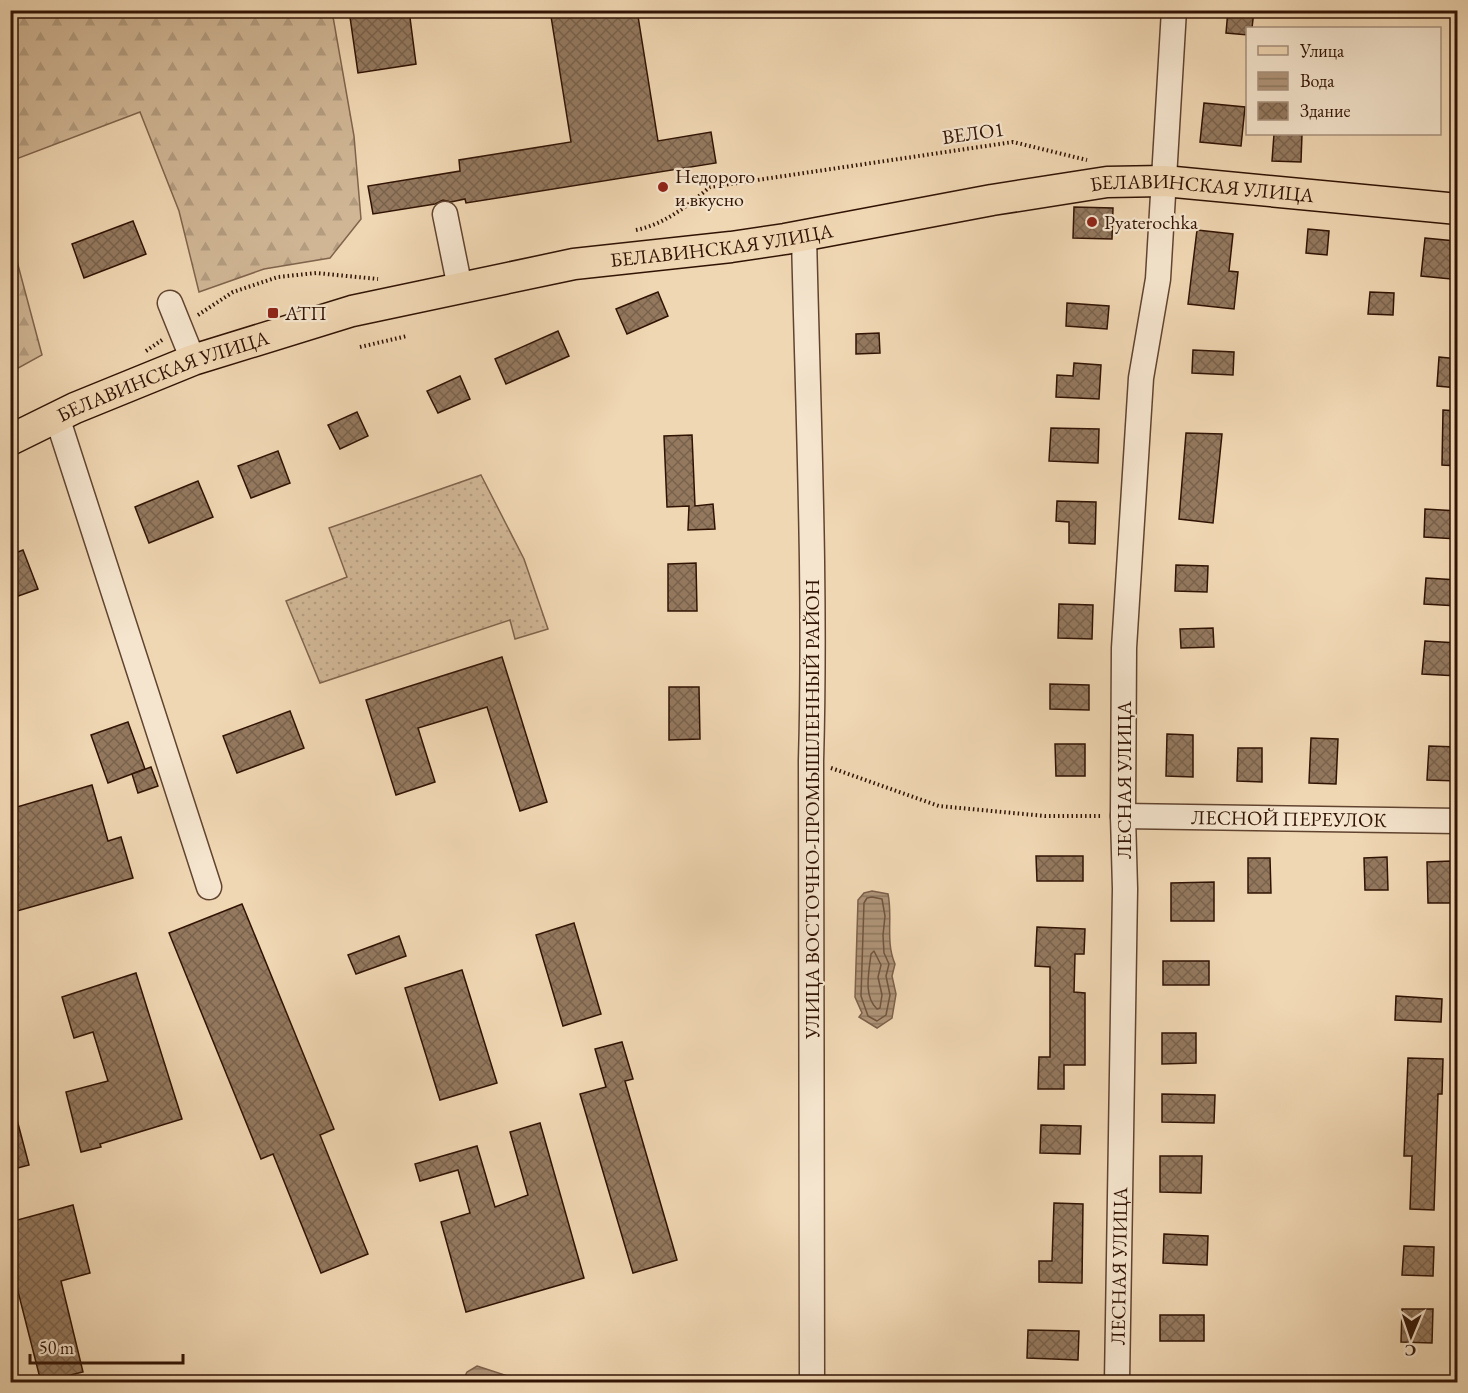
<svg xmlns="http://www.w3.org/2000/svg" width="1468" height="1393" font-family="'EB Garamond',serif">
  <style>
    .forest { fill: url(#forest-firs); stroke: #80644c; stroke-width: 1.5 }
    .garden { fill: url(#garden-dots); stroke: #80644c; stroke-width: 1.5 }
    .water { fill: url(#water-rules); stroke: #7d604a; stroke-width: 1.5 }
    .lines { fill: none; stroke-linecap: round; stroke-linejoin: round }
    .shore { stroke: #70543e; stroke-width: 1.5 }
    .building { fill: url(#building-cross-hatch); stroke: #311304; stroke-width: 1.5 }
    .minor-casing { stroke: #614430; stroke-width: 27 }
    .major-casing { stroke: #311304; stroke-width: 33 }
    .path { stroke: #311304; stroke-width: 4; stroke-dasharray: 1.5 3; stroke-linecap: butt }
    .minor { stroke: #f5e5ce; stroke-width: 24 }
    .major { stroke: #f0d7b3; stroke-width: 30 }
    .poi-dot { fill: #8f2418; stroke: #f5e5ce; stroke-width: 2 }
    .labels { text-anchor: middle; stroke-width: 4.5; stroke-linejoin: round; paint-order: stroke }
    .street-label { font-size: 20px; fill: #311304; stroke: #f5e5ce }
    .poi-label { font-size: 20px; fill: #311304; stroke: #f5e5ce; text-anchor: start }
  </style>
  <defs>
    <pattern id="forest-firs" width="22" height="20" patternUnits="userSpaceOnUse" patternTransform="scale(1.5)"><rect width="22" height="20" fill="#d0b695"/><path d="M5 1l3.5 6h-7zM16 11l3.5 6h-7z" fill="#b39c7f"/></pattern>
    <pattern id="garden-dots" width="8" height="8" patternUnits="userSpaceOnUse" patternTransform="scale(1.5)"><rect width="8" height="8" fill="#d0b695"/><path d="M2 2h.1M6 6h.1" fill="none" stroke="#b39c7f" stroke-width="1.8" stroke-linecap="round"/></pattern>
    <pattern id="water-rules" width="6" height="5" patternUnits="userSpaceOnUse" patternTransform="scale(1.5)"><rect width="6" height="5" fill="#af9478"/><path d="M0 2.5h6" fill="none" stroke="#8f7860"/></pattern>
    <pattern id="building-cross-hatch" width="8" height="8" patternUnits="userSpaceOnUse" patternTransform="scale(1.5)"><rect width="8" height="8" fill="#94795f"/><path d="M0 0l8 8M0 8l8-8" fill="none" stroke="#79624c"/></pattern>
  </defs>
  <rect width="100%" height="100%" fill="#f0d7b3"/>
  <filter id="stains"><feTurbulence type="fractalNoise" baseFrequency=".00333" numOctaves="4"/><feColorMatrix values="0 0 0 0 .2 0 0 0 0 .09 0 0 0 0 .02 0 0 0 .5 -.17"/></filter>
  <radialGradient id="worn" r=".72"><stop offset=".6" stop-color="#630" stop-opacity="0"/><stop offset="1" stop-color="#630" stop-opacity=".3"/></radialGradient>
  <!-- forest -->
  <g class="forest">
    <polygon points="11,10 332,11 354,136 361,219 330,258 264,269 199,292 179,211 140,112 11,161"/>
    <polygon points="10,235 42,355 11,372 10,372"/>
  </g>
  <!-- garden -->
  <polygon class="garden" points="481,475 524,559 548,629 515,639 510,620 320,683 286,601 347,577 329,528"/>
  <!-- water -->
  <g class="water">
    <path d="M872,891L888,894C893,917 885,941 895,964L892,976L896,994L892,1018L877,1028L859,1017L862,1013L855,997L858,900L864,893Z"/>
    <polygon points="477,1366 520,1380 520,1382 456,1382 463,1380 467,1372"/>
  </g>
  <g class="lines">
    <!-- shore -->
    <g class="shore">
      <polygon points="872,897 882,899 885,916 883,935 884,953 889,964 886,976 890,995 886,1015 877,1021 868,1016 861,996 864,903 867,898"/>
      <path d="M874,951L881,965L878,977L882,995L880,1008L877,1009C863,996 869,972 871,954Z"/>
    </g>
  </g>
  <!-- building -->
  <g class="building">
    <polygon points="349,10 409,10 416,64 358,73"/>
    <polygon points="550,10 637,10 658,141 711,132 716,163 466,203 465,199 451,202 443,200 435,204 373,214 368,186 460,171 459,160 571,142"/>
    <polygon points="1228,10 1254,10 1252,28 1248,28 1248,35 1226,33"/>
    <polygon points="1204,103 1245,107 1241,146 1200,142"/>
    <polygon points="1274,134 1302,134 1301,162 1272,161"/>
    <polygon points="1074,207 1113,208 1112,239 1073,238"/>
    <polygon points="133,221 146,254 84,278 72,244"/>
    <polygon points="1308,229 1329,231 1327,255 1306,253"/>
    <polygon points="1197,230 1233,234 1229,271 1238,272 1234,309 1188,304"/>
    <polygon points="1425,238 1455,241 1451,279 1421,276"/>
    <polygon points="658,292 668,316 627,334 616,309"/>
    <polygon points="1370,292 1394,293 1393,315 1368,314"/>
    <polygon points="1067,303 1109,306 1107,329 1066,326"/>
    <polygon points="558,331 569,356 506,384 495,359"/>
    <polygon points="879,333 880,353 856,354 856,334"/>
    <polygon points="1193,350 1234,352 1233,375 1192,373"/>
    <polygon points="1439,357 1458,359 1458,388 1437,386"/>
    <polygon points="1074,363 1101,365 1099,399 1056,397 1057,375 1073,376"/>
    <polygon points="460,376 470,399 438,413 427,391"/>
    <polygon points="1443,410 1458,411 1458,466 1442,465"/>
    <polygon points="357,412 368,436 340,449 328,425"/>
    <polygon points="1051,428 1099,429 1098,463 1049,461"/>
    <polygon points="1186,433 1222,434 1213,523 1179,519"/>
    <polygon points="692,435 695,506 713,504 715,529 688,530 689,506 667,507 664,436"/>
    <polygon points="278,451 290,483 251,498 238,466"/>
    <polygon points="198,481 213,517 149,543 135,507"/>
    <polygon points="1057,501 1096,502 1095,544 1069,543 1069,522 1056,521"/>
    <polygon points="1425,509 1458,511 1458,539 1424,537"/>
    <polygon points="23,550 38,589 10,599 10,555"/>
    <polygon points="696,563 697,611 668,611 668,564"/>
    <polygon points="1176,565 1208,566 1207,592 1175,591"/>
    <polygon points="1426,578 1458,580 1458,606 1424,604"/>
    <polygon points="1059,604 1093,605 1092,639 1058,638"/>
    <polygon points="1213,628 1214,647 1181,648 1180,629"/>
    <polygon points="1425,641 1458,643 1458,676 1422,674"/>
    <polygon points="502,657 547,802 520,811 487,707 418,728 435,782 396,795 366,700"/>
    <polygon points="1050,684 1089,685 1089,710 1050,709"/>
    <polygon points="669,687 699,687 700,739 669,740"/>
    <polygon points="290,711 304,748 237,773 223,736"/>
    <polygon points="128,722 145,769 108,783 91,735"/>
    <polygon points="1167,734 1193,735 1193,777 1166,776"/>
    <polygon points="1311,738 1338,739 1336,784 1309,783"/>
    <polygon points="1055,744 1085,744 1085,776 1056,776"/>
    <polygon points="1429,746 1458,747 1458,781 1427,780"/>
    <polygon points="1238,748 1262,748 1262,782 1237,781"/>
    <polygon points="151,767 158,786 138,793 132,774"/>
    <polygon points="92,785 108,841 121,837 133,878 10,913 10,869 18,867 10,839 10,809"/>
    <polygon points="1036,856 1083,856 1083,881 1037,881"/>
    <polygon points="1387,857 1388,890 1365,890 1364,858"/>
    <polygon points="1248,858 1270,858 1271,893 1248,893"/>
    <polygon points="1451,861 1452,903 1428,903 1427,862"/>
    <polygon points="1214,882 1214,921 1171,921 1171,883"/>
    <polygon points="242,904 334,1129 320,1135 368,1254 321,1273 273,1154 261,1159 169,933"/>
    <polygon points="574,923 601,1014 563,1026 536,935"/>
    <polygon points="1037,927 1085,929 1084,954 1075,954 1074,992 1085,993 1085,1065 1064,1065 1064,1089 1038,1089 1039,1057 1050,1057 1050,967 1035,966"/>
    <polygon points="399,936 406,956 356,974 348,955"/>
    <rect x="1163" y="961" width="46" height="24"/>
    <polygon points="462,970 497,1083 440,1100 405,988"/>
    <polygon points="136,973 182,1119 100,1144 101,1147 81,1152 66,1092 108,1081 93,1032 74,1038 62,997"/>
    <polygon points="1396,996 1442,999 1441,1022 1395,1020"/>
    <polygon points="1162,1033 1196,1033 1196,1063 1162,1064"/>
    <polygon points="622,1042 633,1079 625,1081 677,1260 633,1273 580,1094 606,1087 595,1049"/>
    <polygon points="1408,1058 1443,1059 1442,1094 1438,1094 1434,1210 1410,1209 1412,1156 1404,1156"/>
    <polygon points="1162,1094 1215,1095 1214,1123 1162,1122"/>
    <polygon points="16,1116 29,1165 10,1170 10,1117"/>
    <polygon points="540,1123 584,1278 466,1312 441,1222 470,1213 458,1170 420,1181 415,1164 477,1146 495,1207 528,1195 510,1132"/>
    <polygon points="1041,1125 1081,1126 1080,1154 1040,1153"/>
    <polygon points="1160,1156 1202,1156 1201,1193 1160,1192"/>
    <polygon points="1054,1203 1083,1204 1082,1283 1039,1282 1039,1261 1052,1261"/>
    <polygon points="73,1205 90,1273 61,1281 83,1372 41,1382 10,1260 10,1222"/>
    <polygon points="1164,1234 1208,1236 1207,1265 1163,1263"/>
    <polygon points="1404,1246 1434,1247 1433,1276 1402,1275"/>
    <polygon points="1402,1309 1433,1309 1432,1343 1401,1342"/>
    <rect x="1160" y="1315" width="44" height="26"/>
    <polygon points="1028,1330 1079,1331 1078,1360 1027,1358"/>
  </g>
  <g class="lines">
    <!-- minor casing -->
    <g class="minor-casing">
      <g id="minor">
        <polyline points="445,214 460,288"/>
        <path d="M804,236C808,411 816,586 811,761L812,1382"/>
        <polyline points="170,303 193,360"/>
        <polyline points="57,417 209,887"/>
        <path id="s1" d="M1123,816L1458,821"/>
        <path id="s2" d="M1117,1382L1125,889L1123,816L1124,648L1141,378L1158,279L1174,10"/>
      </g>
    </g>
    <!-- major casing -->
    <g class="major-casing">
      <g id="major">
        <path id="s3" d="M10,440L75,408L193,360L352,311L574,264L731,247L785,239L992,200L1107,182L1164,181L1458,209"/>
      </g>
    </g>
    <!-- path -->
    <g class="path">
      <path d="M636,230C665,224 687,206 710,187L1013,142L1087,160"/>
      <polyline points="198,315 233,292 278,277 316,273 378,279"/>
      <polyline points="360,347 407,336"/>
      <polyline points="146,351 162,340"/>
      <polyline points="831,768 939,806 1045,816 1102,816"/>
    </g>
    <!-- minor -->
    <use href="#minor" class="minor"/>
    <!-- major -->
    <use href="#major" class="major"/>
  </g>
  <!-- markers -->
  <g class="poi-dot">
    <circle cx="663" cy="187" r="6"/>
    <circle cx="1092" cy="222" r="6"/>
    <rect x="267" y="307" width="12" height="12" rx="3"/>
  </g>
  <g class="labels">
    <!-- street labels -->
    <g class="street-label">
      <text transform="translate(973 133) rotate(-8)" y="7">ВЕЛО1</text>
      <text dy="7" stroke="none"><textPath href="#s3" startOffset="1228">БЕЛАВИНСКАЯ УЛИЦА</textPath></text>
      <text dy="7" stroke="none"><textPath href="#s3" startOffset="742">БЕЛАВИНСКАЯ УЛИЦА</textPath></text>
      <text dy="7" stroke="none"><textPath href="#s3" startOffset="166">БЕЛАВИНСКАЯ УЛИЦА</textPath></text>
      <text transform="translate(1124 780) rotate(-90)" y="7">ЛЕСНАЯ УЛИЦА</text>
      <text transform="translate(812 809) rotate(-90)" y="7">УЛИЦА ВОСТОЧНО-ПРОМЫШЛЕННЫЙ РАЙОН</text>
      <text dy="7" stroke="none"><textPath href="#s1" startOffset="166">ЛЕСНОЙ ПЕРЕУЛОК</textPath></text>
      <text dy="7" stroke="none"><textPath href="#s2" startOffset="116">ЛЕСНАЯ УЛИЦА</textPath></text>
    </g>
    <!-- poi labels -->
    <g class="poi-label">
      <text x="675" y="183">Недорого<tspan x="675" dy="23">и вкусно</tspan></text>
      <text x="1104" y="229">Pyaterochka</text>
      <text x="285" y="320">АТП</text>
    </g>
  </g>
  <!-- margin -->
  <rect width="1468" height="1393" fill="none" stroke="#f0d7b3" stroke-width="36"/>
  <rect x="12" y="12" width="1444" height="1369" fill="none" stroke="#311304" stroke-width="3"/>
  <rect x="18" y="18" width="1432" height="1357" fill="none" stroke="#311304" stroke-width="1.5"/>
  <!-- legend -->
  <rect x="1246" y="27" width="195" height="108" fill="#f5e5ce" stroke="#a7917d" stroke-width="1.5"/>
  <rect x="1258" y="46" width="30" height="9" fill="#f0d7b3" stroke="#a7917d" stroke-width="1.5"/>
  <text x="1300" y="57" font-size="18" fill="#311304">Улица</text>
  <rect x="1258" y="72" width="30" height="18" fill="url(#water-rules)" stroke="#a7917d" stroke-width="1.5"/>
  <text x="1300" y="87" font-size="18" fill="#311304">Вода</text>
  <rect x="1258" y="102" width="30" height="18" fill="url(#building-cross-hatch)" stroke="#a7917d" stroke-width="1.5"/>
  <text x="1300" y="117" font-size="18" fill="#311304">Здание</text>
  <!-- north arrow -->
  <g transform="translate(1411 1336) rotate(182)" stroke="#f5e5ce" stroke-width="4.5" paint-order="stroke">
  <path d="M0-4.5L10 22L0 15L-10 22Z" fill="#311304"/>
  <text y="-9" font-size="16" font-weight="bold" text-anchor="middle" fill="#311304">С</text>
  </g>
  <!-- scale -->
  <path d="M30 1354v9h153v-9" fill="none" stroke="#311304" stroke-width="3"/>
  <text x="39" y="1354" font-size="18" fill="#311304" stroke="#f5e5ce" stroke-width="4.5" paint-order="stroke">50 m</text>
  <rect width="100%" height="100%" filter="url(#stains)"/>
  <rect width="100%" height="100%" fill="url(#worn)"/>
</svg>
